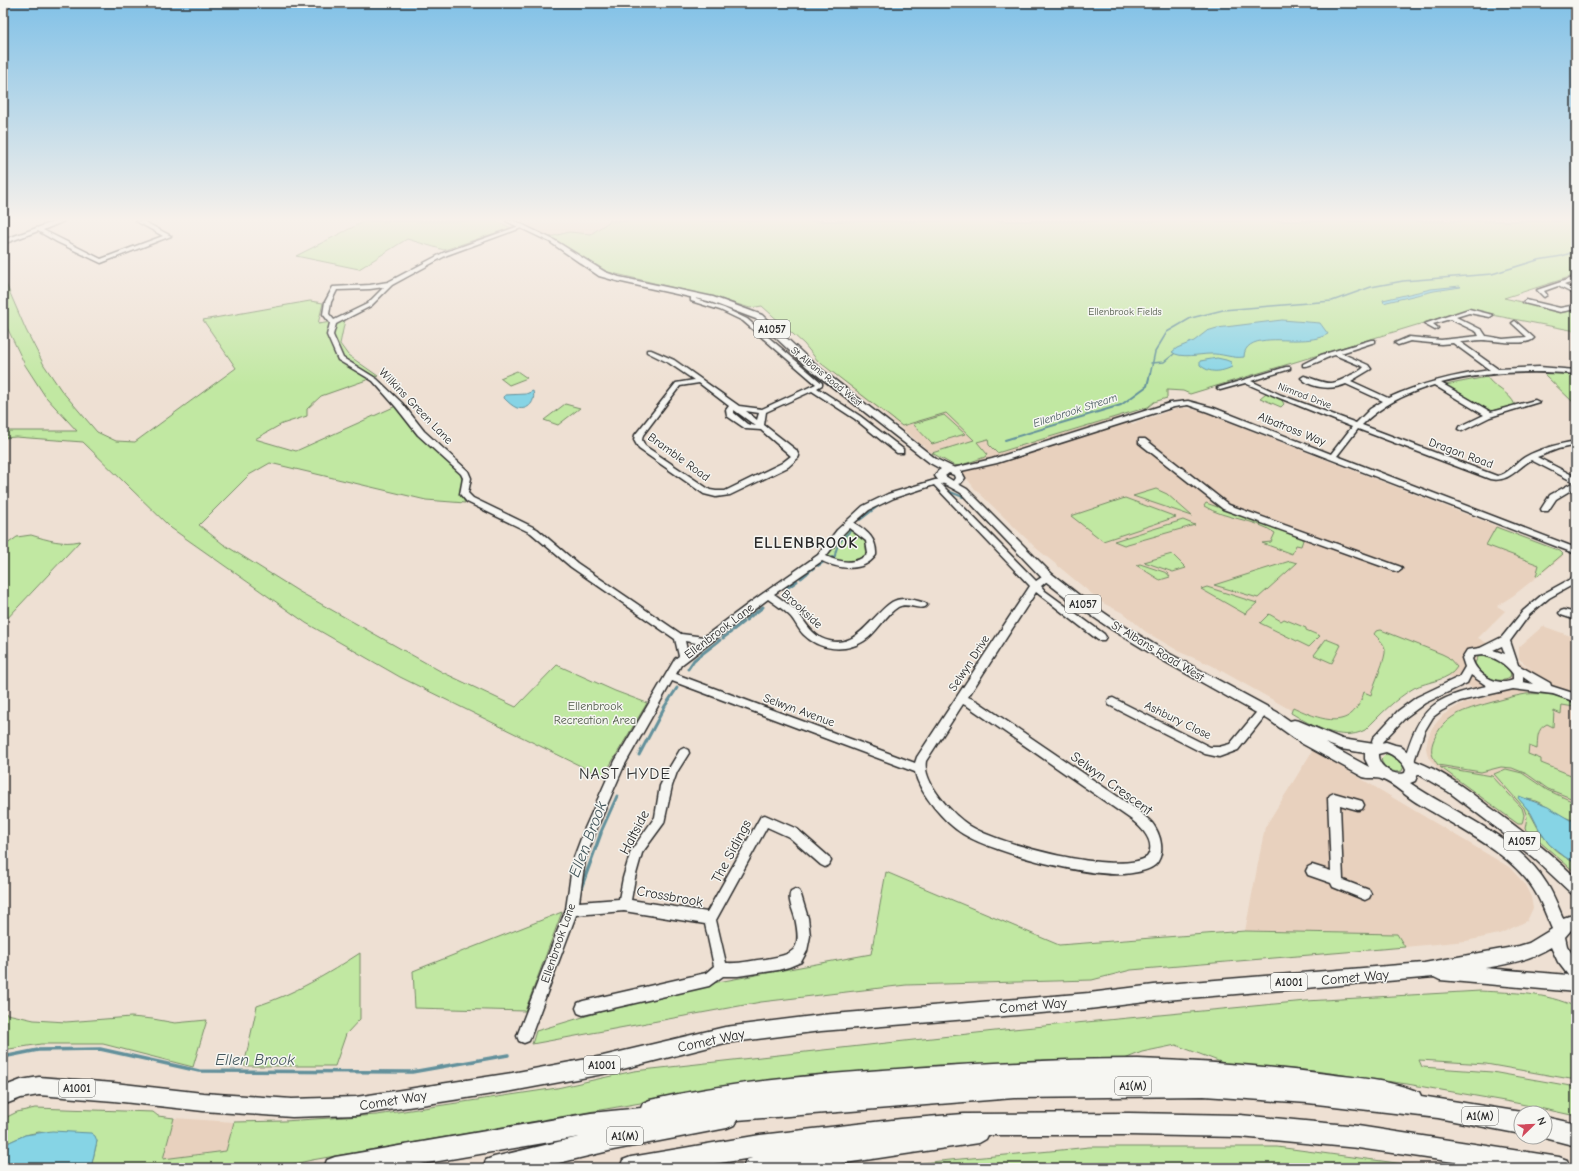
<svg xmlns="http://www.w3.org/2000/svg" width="1579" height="1171" font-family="'Comic Neue',sans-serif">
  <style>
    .built { fill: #e8d1be }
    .green { fill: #c1e8a2; stroke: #768a66 }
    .water { fill: #86d4e5; stroke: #62909b }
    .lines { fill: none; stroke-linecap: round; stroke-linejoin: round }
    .stream-far3 { stroke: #62909b; stroke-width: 1.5 }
    .stream-far2 { stroke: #62909b; stroke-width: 2 }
    .stream-far1 { stroke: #62909b; stroke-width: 3 }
    .stream { stroke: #62909b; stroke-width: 3.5 }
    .minor-casing { stroke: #2b2b2b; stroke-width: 3 }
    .major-casing { stroke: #2b2b2b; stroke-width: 3 }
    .highway-casing { stroke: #2b2b2b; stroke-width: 3 }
    .minor { fill: #f6f6f2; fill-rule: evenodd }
    .major { fill: #f6f6f2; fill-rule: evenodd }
    .highway { fill: #f6f6f2; fill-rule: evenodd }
    .labels { text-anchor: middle; stroke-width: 3; stroke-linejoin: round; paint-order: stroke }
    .far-park-label { font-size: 10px; fill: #505a49; stroke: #f6f6f2 }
    .far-street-label { font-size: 10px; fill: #2b2b2b; stroke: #f6f6f2 }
    .shield { fill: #f6f6f2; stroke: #686867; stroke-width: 1 }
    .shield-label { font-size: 11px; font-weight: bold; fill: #2b2b2b }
    .far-water-label { font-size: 11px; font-style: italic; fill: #42555a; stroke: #f6f6f2 }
    .street-label { font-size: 12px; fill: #2b2b2b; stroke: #f6f6f2 }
    .park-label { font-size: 12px; fill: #505a49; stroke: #f6f6f2 }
    .near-street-label { font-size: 14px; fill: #2b2b2b; stroke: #f6f6f2 }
    .district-label { font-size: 16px; font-weight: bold; letter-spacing: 1px; fill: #2b2b2b; stroke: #f6f6f2 }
    .near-neighbourhood-label { font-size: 16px; letter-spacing: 1px; fill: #2b2b2b; stroke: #f6f6f2 }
    .near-water-label { font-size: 16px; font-style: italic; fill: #42555a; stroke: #f6f6f2 }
  </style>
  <rect width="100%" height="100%" fill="#eee0d3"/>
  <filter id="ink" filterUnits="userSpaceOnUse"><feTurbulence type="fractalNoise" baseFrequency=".025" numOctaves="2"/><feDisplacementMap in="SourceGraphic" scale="8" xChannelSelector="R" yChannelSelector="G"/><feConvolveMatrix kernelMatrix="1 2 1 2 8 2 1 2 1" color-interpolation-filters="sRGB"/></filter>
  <g filter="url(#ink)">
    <!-- built -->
    <g class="built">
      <polygon points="538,221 610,221 591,234 569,232 550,237 528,225"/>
      <polygon points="762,306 1094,401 1133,424 1175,409 1184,408 1201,411 1560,551 1563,554 1562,557 1514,595 1497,606 1505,611 1478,638 1532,669 1519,659 1519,647 1543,626 1576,638 1576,877 1510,822 1438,769 1428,757 1426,748 1428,738 1432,728 1443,715 1461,704 1491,696 1444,675 1408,689 1361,729 1321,727 1211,665 1182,653 1146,632 1125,614 1103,603 1036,548 974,488 969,481 953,465 932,453 818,361 804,344"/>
      <polygon points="1313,750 1509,867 1524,883 1531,897 1533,908 1527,921 1499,934 1466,941 1405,947 1397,934 1245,931 1265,827"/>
      <polygon points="174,1118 234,1122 226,1151 162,1160"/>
    </g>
    <!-- green -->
    <g class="green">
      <polygon points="365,221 497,221 511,228 444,250 407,239 359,269 296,256"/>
      <polygon points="610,221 1576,221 1576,275 1504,298 1552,309 1576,308 1576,331 1466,310 1190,394 1183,391 1167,390 1167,398 1154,402 1148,407 997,453 989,445 988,439 977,442 987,454 985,457 959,466 953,465 932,453 974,440 946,413 902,426 818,361 804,344 762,306 750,308 717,298 608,272 550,237 569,232 591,234"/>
      <polygon points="3,277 26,330 44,365 61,390 97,432 116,441 135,442 236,368 203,320 310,301 323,303 318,324 345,320 340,344 348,355 378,376 321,396 307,409 307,416 282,424 255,439 296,451 396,406 416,434 462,474 461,494 465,503 426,500 270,463 249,475 199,525 223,544 298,591 442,672 516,707 557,665 615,691 647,703 603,777 400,677 306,623 171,528 83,442 16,437 3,438 3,431 77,431 45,396 25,365 3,319"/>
      <polygon points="517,371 527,378 509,385 500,378"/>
      <polygon points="1543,373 1565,373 1576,377 1576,405"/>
      <path d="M1487,377C1494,388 1510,392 1515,405L1492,411L1487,410L1445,385Z"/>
      <polygon points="1266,393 1281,399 1284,404 1281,407 1260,398"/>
      <polygon points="565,404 580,408 558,425 544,420"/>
      <polygon points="944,415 965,434 932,444 913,424"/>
      <polygon points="1156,489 1167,494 1192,516 1133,496"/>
      <polygon points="1125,498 1176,517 1103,541 1071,516"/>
      <path d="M1206,503L1304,537L1301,546L1296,545L1292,554L1262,543L1271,542L1275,533C1254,518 1226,520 1204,506Z"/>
      <polygon points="1183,520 1195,525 1124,545 1114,541"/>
      <polygon points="849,524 864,532 872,555 854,565 821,557"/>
      <polygon points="1496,527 1560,551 1563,554 1537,576 1536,576 1539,565 1486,545"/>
      <path d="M31,535C48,540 62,545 80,541L3,623V547L17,537Z"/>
      <polygon points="1172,554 1186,568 1173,572 1144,562"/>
      <polygon points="1290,561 1297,563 1258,598 1214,585"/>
      <polygon points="1140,564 1167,573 1170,577 1160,580 1136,565"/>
      <polygon points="1207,587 1257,603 1245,614 1201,589"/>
      <polygon points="1269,614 1281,621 1284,619 1306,628 1306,630 1320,636 1309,647 1260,623"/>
      <path d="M1381,630L1442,654L1448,657L1457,667C1449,681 1428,681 1414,688C1395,699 1380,715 1365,730C1341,743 1311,725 1291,713L1293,707C1323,721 1352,732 1364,692L1371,695C1373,685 1387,657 1385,649C1384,643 1378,638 1374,634L1376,631Z"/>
      <polygon points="1326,639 1341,645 1332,663 1314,655"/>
      <path d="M1482,656L1499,660L1511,672L1510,678C1498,685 1479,675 1475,663L1478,657Z"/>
      <path d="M1526,694C1540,693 1563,694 1574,704V707L1562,705L1561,714L1554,711L1553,727L1547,724C1536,729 1538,739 1537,749L1529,746L1528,754L1541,759V763L1576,777V800L1548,789L1527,774L1512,768L1501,767L1481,772L1438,765C1432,757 1430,751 1433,742C1443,715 1465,710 1489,703C1501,700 1513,696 1526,694Z"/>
      <path d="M1386,754C1394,755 1401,759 1404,766L1402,771C1393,774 1383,768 1381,759Z"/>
      <polygon points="1440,767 1492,776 1522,808 1524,815 1522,824 1518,824"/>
      <path d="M1506,769L1522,773L1547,790L1576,803V820C1558,820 1539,794 1520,800C1533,814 1534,824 1544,837C1551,848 1564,858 1576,863V873L1525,829L1527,817L1524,808L1494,774Z"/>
      <polygon points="886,872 1059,945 1245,931 1397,934 1405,947 1131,970 1092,980 906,985 761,1002 532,1044 536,1031 650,997 718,982 871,954"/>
      <polygon points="562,912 525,1011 415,1008 413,971"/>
      <path d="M360,953V1019L346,1034L335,1066H244L257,1006C294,994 328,974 360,953Z"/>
      <path d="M1480,991C1515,993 1544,992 1576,1007V1080L1486,1064L1419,1060L1422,1067L1492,1072L1576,1087V1116L1516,1103L1407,1084L1315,1071L1226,1064L1176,1045L1142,1052L1117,1062L675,1097L312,1160L276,1168H91L97,1141L39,1132L25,1135L3,1145V1119L17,1112L35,1108L153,1112L158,1116L174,1118L163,1159L226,1151L234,1122L284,1121L377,1115L557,1088L634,1071L1013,1029L1306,1001Z"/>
      <polygon points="3,1013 34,1020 66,1022 131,1017 153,1019 175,1023 207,1020 193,1067 103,1044 41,1044 3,1050"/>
      <path d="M1089,1147H1277L1434,1168H883C951,1158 1020,1155 1089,1147Z"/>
    </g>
    <!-- water -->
    <g class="water">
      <polygon points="1460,286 1461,287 1434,291 1387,302 1384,303 1383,300 1431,289"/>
      <path d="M1282,320L1320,323L1328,334C1319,339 1308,340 1298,340C1283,341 1244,334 1244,357C1233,359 1221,353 1210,354C1200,354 1180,359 1172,352L1177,348L1194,341L1207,331L1217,328Z"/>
      <path d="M1217,358L1226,360L1231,362L1232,367C1221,372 1210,374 1200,365V361Z"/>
      <path d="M533,391C536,401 529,411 517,408C512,406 508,402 504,398L505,395L526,394Z"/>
      <polygon points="1519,796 1548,807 1570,820 1576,820 1576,863 1565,857 1549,844 1540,831 1531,813 1518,798"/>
      <polygon points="52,1131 91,1133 95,1136 97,1141 91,1168 3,1168 3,1145 25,1135"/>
    </g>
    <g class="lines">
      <!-- stream-far3 -->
      <g class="stream-far3">
        <polyline points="1151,363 1164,362 1174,354"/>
        <polyline points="1150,375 1155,352 1167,332 1191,318 1223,310 1332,301 1371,287 1403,281 1492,274 1538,260 1562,256 1576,251"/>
      </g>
      <!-- stream-far2 -->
      <g class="stream-far2">
        <polyline points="1005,440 1121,405 1147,386 1150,374"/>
        <polyline points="948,491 963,497"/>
        <polyline points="860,520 882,503"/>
        <path d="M831,558L835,556C836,544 843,538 851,530"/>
        <polyline points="818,566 824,562"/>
        <polyline points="806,574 814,568"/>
      </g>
      <!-- stream-far1 -->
      <g class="stream-far1">
        <polyline points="801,578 807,573"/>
        <polyline points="787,588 797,581"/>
        <polyline points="754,614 763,607"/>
        <polyline points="746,620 752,615"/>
        <polyline points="733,630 743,622"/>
        <polyline points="723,638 731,632"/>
        <polyline points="688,669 694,660 720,640"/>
        <polyline points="639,755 665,706 677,688"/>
        <polyline points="600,834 617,796"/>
      </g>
      <!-- stream -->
      <g class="stream">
        <polyline points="580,891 601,833"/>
        <polyline points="3,1057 38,1050 100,1049 199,1071 412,1072 508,1055"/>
      </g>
      <!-- minor casing -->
      <g class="minor-casing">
        <g id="minor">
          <polygon points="56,221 64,221 43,230 101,259 163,236 136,221 143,221 171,236 101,263 57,242 38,231 3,244 3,240"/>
          <path d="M519,226L524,227L447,255L392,285L371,306L336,324L333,335L343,358L377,379L402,403L424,431L468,471L471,478L468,493L473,498L537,529L577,563L681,634L704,637L751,602L818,555L837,530L863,506L888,494L935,480L947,479L948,481L947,483L941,484L1036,581L1045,575H1051L1052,577L1041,586L1045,591L1104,634L1106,637L1104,640H1098L1036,592L968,697L977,701L1136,809C1141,814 1148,818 1152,823C1161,834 1166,854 1155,865C1149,870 1139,872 1132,873C1096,880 994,853 963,834C945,823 919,793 915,772L672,681L624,766L597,828L585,860L579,902L619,899L623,878L631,851L655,817L660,786L668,770L680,750L684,748L688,750L689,753L677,772L672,786L664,823L642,853L635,878L631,900L707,912L761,816L765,815L797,829L829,857L831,861L829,865L825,867L821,865L789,837L767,827L716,920L726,963C740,964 753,960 766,959C796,954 802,950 795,918C793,910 787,899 791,891L795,889L799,891L801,895L808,918L810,936L807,951L801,962L789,967L778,970L738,976H723L709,986L583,1015L578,1013L576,1008L578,1003L583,1001L706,973L714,966L705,924L624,911L576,915L529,1041L524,1043L519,1041L517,1036L566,909L573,860L585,828L615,761L675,659L679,656L675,639L571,567L531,533L467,502L460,494L463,478L461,474L418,435L396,407L373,381L338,360L327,335L330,323L323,314L325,302L333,287L370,285L388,282L443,253ZM384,287L367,304L334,320L329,314L331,302L337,290L370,289ZM934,485L1030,586L917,757L915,763L676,674L681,665L768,599C775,604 783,609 790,616C795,621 798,629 804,635C819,650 845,653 864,641C876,634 886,614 898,607C907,602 917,610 925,607L927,605L925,603C916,600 901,596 892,602C869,617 856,654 821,638C808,631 805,620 796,611C790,605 782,600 774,594L822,561C839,569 863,573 876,555C877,539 867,531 854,523L869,510L894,498ZM849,528L866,541L868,554C855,565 841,563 826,556L843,534ZM685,641L696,643L687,650ZM963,704L969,707L1132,820C1142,828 1157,843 1147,857C1118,876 998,844 970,826C953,815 922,783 926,761Z"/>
          <polygon points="1576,277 1576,281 1564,285 1576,291 1576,295 1558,286 1544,291 1547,295 1544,297 1537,290"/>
          <path d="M691,294H695L696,299L724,308L747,319L822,383V385L817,388L860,416L903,449V453H897L855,419L812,391L766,412L764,425L796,450L799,456L798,458L788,467L730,495L716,497L704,494L639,449L634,440L635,435L676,383L694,380L669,363L647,352V350H651L674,360L739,406L762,409L816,384L743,321L720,310L691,301ZM699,383L729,406L726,410L727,416L746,429L761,430L791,456L782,463L725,491H716L710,490L645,446L642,440L643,435L680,386ZM734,409V410L756,426L747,424L734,413ZM746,411L759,413L757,420Z"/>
          <polygon points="1526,300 1560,308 1576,305 1576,309 1560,312 1524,303 1523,302"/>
          <path d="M1469,309L1493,315L1490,317L1469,313L1456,317L1482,330L1486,336L1503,339L1527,337L1513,324L1512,323L1515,321L1534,338C1527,347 1493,340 1482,340C1475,340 1467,342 1460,342L1498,369L1539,367L1576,370V374C1530,370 1486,372 1441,383L1491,412L1535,400L1539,402L1490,417L1462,431L1458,429L1459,427L1484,415L1434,385C1407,393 1381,405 1362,425L1497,476C1508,475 1516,462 1525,457C1541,448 1559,444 1576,441V445L1558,449L1537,457L1576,477V487L1556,499L1548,511H1542L1541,509L1550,495L1574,482L1531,460C1517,468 1509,483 1490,479L1358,429L1337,456L1576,548V554L1208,412L1188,405L1174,407L997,463L952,473L948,471L949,469L992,459L1170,403L1188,401L1214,408L1331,454L1352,427L1277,397L1245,383L1220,390L1217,388L1286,367H1290V369L1251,381L1281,395L1356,423L1370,409L1383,401L1346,384C1332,390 1312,389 1301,378L1304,376C1327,383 1328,388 1351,375C1356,373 1362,370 1364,367L1335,355C1326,357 1311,367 1303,366V364L1321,355L1371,340H1375V342L1341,353L1368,365L1371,369L1351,381L1388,398C1421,383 1455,375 1490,370L1453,343L1441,344L1410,341L1398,345L1395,343L1409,337L1441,340L1479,336L1477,332L1450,319L1433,324L1438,328L1435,330L1424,324Z"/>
          <polygon points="1139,439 1145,439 1229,505 1401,567 1402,569 1398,572 1395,571 1223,509 1139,443"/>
          <path d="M1576,576V583L1549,598L1529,615L1510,641L1518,665L1550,683L1551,686L1576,694V702L1553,694L1513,689L1460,701L1441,711L1433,717L1424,732L1413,764L1409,766L1405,764L1404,761C1420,707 1432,698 1487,686L1471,675L1467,683L1425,703L1406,717L1382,742L1383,748L1382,751L1378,752L1374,751L1372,741L1373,738L1398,711L1417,697L1459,677L1465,667L1462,658L1467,650L1480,648L1502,637L1523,611L1543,594ZM1502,646L1505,654L1493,650ZM1482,655C1495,657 1505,663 1513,674V680C1497,687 1477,675 1472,659L1474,656ZM1523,677L1533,684L1523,682Z"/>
          <polygon points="1564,610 1576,613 1576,620 1561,615 1559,613 1561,611"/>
          <polygon points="1113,698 1210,747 1219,747 1230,744 1260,708 1264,707 1268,708 1269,711 1238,750 1219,757 1205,754 1109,705 1108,702 1109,699"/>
          <polygon points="1334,793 1362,801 1364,805 1362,809 1358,810 1340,805 1343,880 1369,890 1371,894 1369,898 1365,900 1333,887 1331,883 1308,875 1306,871 1308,867 1312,865 1331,871 1328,798 1330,795"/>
        </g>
      </g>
      <!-- major casing -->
      <g class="major-casing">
        <path id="major" d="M506,221H515L554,240L605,272L619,277L713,297L762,315L813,363L936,459L961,471L965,478L961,483L958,484L967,489L1052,574L1084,599L1119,623L1170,654L1277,712L1290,721L1294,720L1299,721L1342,739L1374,744L1386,742L1395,745L1400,746L1414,757L1415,761C1442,771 1465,788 1488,806C1519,828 1549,852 1576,878V895L1571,893L1536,860L1498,829L1449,792L1418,774L1415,781L1410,783C1456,815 1517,835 1547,884C1554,895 1558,907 1563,918L1576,914V928L1571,930L1565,937L1567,946L1576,960V992L1440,980L1434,977L1154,1001L1089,1009L821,1031L725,1043L603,1074L512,1091L356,1115L292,1117L203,1111L114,1101L39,1095L21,1098L3,1105V1087L21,1080L39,1077L114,1083L203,1093L292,1099L356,1097L512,1073L603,1056L725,1027L821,1015L1089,993L1154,985L1424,963L1519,946L1529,943L1552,929C1547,918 1543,906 1537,895C1515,854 1458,828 1419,804C1406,797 1395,784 1381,779C1376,777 1369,779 1363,777L1301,743L1269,720L1162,660L1111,629L1076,605L1044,580L961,493L939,481L935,476L938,471L941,469L930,463L807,367L756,319L708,301L617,281L599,276L550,242ZM949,473L954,475L955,478L953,481L945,476ZM1325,743L1341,749L1365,753V759L1369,767ZM1386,752C1394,755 1403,762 1406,770L1405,773C1394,777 1377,766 1378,754ZM1551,947L1558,962L1568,975L1485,968C1509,964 1530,960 1551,947Z"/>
      </g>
      <!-- highway casing -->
      <g class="highway-casing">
        <g id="highway">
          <path d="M1138,1059C1201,1061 1264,1066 1327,1074C1358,1078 1390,1080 1419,1092L1421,1096L1521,1112L1522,1113H1521V1134L1438,1118L1308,1103L1204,1096L1014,1098L737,1120L734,1125L727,1128L613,1150L538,1168H483L486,1160L494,1157L579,1137L398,1168H324L327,1160L335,1157L591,1113L641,1108L643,1103L650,1100C736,1081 823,1074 911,1068C987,1063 1062,1059 1138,1059Z"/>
          <polygon points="1129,1113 1240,1115 1358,1126 1559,1157 1567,1160 1570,1168 1495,1168 1358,1148 1240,1137 1129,1135 988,1135 986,1139 979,1143 812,1168 743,1168 746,1160 752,1158 688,1168 620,1168 623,1160 631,1157 760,1135 901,1119 964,1114"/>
          <polygon points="1545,1117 1576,1124 1576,1146 1541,1137 1545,1137"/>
        </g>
      </g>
      <!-- minor -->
      <use href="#minor" class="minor"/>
      <!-- major -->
      <use href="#major" class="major"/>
      <!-- highway -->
      <use href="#highway" class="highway"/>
    </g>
  </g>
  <!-- sky -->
  <linearGradient id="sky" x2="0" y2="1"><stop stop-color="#81c1e7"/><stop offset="0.57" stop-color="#f7f1eb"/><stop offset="1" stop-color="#f7f1eb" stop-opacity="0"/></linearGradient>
  <rect width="1579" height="385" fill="url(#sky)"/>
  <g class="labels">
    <!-- far-park labels -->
    <g class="far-park-label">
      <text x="1125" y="315">Ellenbrook Fields</text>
    </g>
    <!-- far-street labels -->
    <g class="far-street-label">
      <text transform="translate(827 376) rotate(39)" y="4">St Albans Road West</text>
      <text transform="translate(1305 395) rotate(21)" y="4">Nimrod Drive</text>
    </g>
    <!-- shield labels -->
    <g class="shield">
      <rect x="754" y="320" width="36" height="18" rx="3"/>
      <rect x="1065" y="595" width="36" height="18" rx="3"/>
      <rect x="1504" y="832" width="36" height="18" rx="3"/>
      <rect x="1271" y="973" width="36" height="18" rx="3"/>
      <rect x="584" y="1056" width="36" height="18" rx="3"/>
      <rect x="1115" y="1077" width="36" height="18" rx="3"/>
      <rect x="59" y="1079" width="36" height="18" rx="3"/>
      <rect x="1462" y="1107" width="36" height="18" rx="3"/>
      <rect x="607" y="1127" width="36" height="18" rx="3"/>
    </g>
    <g class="shield-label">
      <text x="772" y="333">A1057</text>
      <text x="1083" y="608">A1057</text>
      <text x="1522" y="845">A1057</text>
      <text x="1289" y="986">A1001</text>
      <text x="602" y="1069">A1001</text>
      <text x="1133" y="1090">A1(M)</text>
      <text x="77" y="1092">A1001</text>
      <text x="1480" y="1120">A1(M)</text>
      <text x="625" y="1140">A1(M)</text>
    </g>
    <!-- far-water labels -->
    <g class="far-water-label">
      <text transform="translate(1075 410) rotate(-18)" y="4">Ellenbrook Stream</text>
    </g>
    <!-- street labels -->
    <g class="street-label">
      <text transform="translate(416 406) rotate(46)" y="4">Wilkins Green Lane</text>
      <text transform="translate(1292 429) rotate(22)" y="4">Albatross Way</text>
      <text transform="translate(1461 453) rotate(20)" y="4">Dragon Road</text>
      <text transform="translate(679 457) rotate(36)" y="4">Bramble Road</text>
      <text transform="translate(802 609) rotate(43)" y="4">Brookside</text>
      <text transform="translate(719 631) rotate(-37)" y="4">Ellenbrook Lane</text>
      <text transform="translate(1158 651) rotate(31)" y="4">St Albans Road West</text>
      <text transform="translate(969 663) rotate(-57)" y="4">Selwyn Drive</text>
      <text transform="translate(799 710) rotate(20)" y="4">Selwyn Avenue</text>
      <text transform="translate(1178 720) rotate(26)" y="4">Ashbury Close</text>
      <text transform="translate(558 943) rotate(-71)" y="4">Ellenbrook Lane</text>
    </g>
    <!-- park labels -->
    <g class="park-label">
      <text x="595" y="710">Ellenbrook<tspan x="595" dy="14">Recreation Area</tspan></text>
    </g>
    <!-- near-street labels -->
    <g class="near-street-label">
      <text transform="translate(1112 783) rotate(36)" y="5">Selwyn Crescent</text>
      <text transform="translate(634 832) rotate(-62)" y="5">Haltside</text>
      <text transform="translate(731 851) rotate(-62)" y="5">The Sidings</text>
      <text transform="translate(670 896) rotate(10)" y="5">Crossbrook</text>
      <text transform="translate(1355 977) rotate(-5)" y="5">Comet Way</text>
      <text transform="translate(1033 1005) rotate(-5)" y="5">Comet Way</text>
      <text transform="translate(711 1040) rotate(-12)" y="5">Comet Way</text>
      <text transform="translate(393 1100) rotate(-9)" y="5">Comet Way</text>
    </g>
    <!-- district labels -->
    <g class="district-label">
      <text x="806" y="548">ELLENBROOK</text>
    </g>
    <!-- near-neighbourhood labels -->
    <g class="near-neighbourhood-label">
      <text x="625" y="779">NAST HYDE</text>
    </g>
    <!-- near-water labels -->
    <g class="near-water-label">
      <text transform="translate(587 839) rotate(-69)" y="6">Ellen Brook</text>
      <text x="255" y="1065">Ellen Brook</text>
    </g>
  </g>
  <!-- margin -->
  <rect width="1579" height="1171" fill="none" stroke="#f6f6f2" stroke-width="16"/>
  <rect x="8" y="8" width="1563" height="1155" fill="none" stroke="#2b2b2b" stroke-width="1.5" filter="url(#ink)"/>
  <!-- north arrow -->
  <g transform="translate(1533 1125) rotate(67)"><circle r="19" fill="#f6f6f2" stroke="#a5a5a2"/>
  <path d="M0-3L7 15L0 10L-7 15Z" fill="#d1495b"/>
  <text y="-6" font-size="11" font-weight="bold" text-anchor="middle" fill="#2b2b2b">N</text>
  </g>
</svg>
